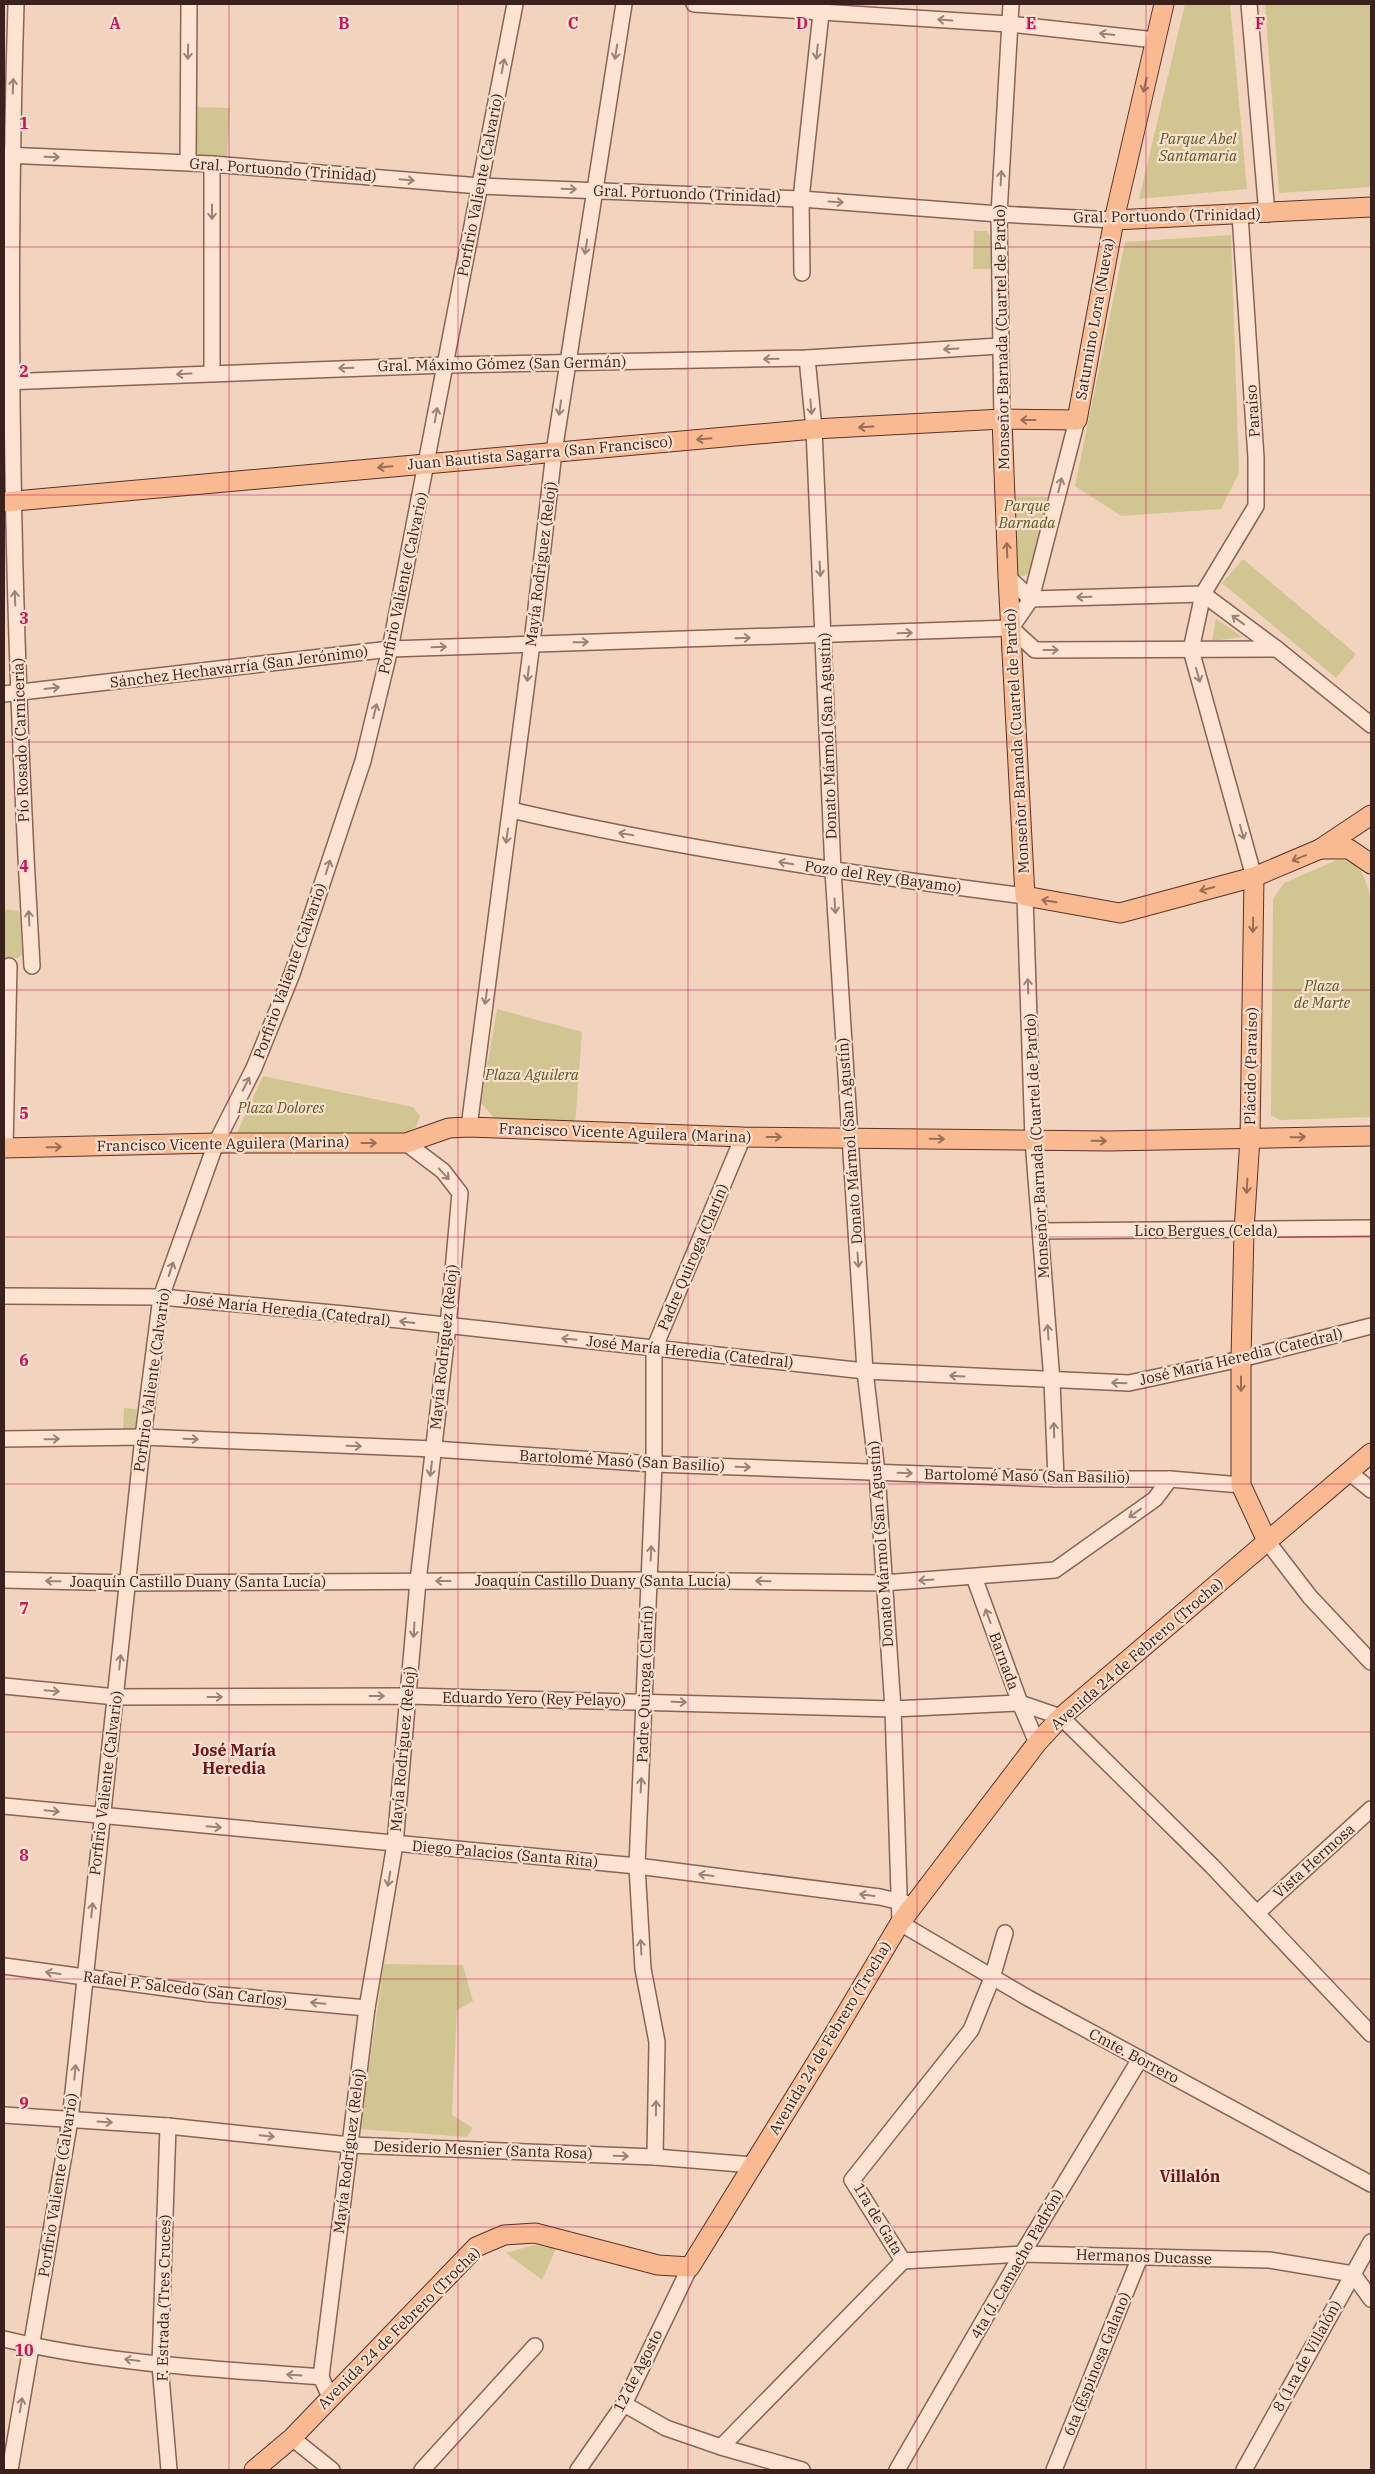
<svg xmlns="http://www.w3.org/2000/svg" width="1375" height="2474" font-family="'IBM Plex Serif',serif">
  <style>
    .green { fill: #d1c691 }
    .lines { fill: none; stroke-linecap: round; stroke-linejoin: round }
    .minor-casing { stroke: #8c6255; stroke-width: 18 }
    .major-casing { stroke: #59322a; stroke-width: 21 }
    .minor { stroke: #fce3d2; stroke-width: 15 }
    .major { stroke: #faba91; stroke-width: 19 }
    .oneway { stroke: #9b8276 }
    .oneway2 { stroke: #9a6e56 }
    .grid { fill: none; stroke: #c2185b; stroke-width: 1; stroke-opacity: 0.55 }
    .labels { text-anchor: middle; stroke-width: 4.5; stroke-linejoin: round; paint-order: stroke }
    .park-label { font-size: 15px; font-style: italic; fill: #59561f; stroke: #f9e0ce }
    .street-label { font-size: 15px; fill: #3a211b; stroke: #f9e0ce }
    .neighbourhood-label { font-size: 16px; font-weight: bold; fill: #6b161d; stroke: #f9e0ce }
    .grid-label { font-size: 16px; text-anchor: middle; font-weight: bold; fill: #c2185b; stroke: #f9e0ce; stroke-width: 4.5; stroke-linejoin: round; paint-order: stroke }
  </style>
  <rect width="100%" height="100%" fill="#f2d3be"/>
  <!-- green -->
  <g class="green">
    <polygon points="1185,4 1230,4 1247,189 1139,199"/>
    <polygon points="1265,4 1371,4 1371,187 1279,193"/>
    <polygon points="194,107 230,108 227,158 192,157"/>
    <polygon points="974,231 987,231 990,236 991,269 973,269"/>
    <polygon points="1231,235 1239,473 1221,509 1121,516 1075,486 1125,242"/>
    <polygon points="1009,496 1049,497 1029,573 1024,576 1016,575"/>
    <polygon points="1243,559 1356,654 1336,678 1222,583"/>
    <polygon points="1216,619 1243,637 1212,641"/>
    <path d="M1337,860C1361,859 1365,879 1371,898V1117L1280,1120L1271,1115L1273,899L1284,883Z"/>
    <polygon points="4,909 18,911 20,914 22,955 18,958 4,958"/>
    <polygon points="497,1009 582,1032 575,1125 496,1120 481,1103"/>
    <polygon points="263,1076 413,1107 420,1116 416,1127 403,1134 236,1135"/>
    <polygon points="124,1408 137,1409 135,1433 123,1433"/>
    <polygon points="384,1964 463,1965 473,2001 457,2010 452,2115 473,2128 467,2137 360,2129"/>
    <polygon points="533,2245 556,2249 542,2280 506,2253"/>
  </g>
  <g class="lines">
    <!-- minor casing -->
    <g class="minor-casing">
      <g id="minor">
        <path d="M16,4C6,325 13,646 32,966"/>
        <polyline points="694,4 1009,24 1155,40"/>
        <polyline points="1249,4 1267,214"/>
        <polyline points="4,155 212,164 480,186 801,199 999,214 1114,220"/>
        <polyline points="188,162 189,4"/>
        <polyline points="212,164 212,372"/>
        <polyline points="1240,214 1256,458 1256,506 1203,594 1191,650 1254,877"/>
        <polyline points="802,273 801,199 822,4"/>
        <polyline points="807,358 814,429 833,871 865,1371 877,1472 893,1709 900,1923 1028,1998 1371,2184"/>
        <polyline points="4,382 445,365 807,358 999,346"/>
        <polyline points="1002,419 999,214 1011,4"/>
        <polyline points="1008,577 1031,599 1203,594 1277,649 1371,725"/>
        <polyline points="1011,628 1031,599 1077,420"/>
        <polyline points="4,694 390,649 1011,628 1035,650 1277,649"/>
        <path d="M511,810C680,849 853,874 1025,896L1033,1140L1052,1381L1056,1479"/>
        <polyline points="469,1127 532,643 554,452 624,4"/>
        <polyline points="5,1148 9,966"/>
        <polyline points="1041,1231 1371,1228"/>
        <polyline points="4,1296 161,1297 344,1314 865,1371 1129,1383 1241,1359 1371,1326"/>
        <polyline points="4,1439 143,1437 434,1449 654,1464 1056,1479 1170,1479 1241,1485"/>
        <polyline points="1349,1472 1371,1490"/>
        <polyline points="1267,1541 1310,1597 1371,1662"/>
        <polyline points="974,1577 1020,1703 1037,1743"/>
        <polyline points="4,1580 128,1583 650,1580 883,1583 1055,1570 1155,1499 1170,1479"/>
        <polyline points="4,1686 116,1697 409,1696 893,1709 1020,1703 1061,1717 1212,1866 1371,2034"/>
        <polyline points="4,1806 637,1866 880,1897 909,1904"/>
        <polyline points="1257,1913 1371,1809"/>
        <polyline points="4,1966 210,1994 367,2008"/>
        <polyline points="4,2115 168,2126 350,2145 655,2157 753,2165"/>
        <polyline points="168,2126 160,2365 169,2470"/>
        <polyline points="655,2157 657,2042 643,1969 637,1866 654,1464 654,1349 743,1137"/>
        <polyline points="903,2261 1022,2254 1269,2260 1353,2274 1371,2299"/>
        <path d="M4,2339C107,2364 216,2369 321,2377L330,2397"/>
        <polyline points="321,2377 367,2008 395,1844 418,1581 448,1326 460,1193 443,1171 406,1143"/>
        <polyline points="624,2404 666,2428 721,2447 802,2470"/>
        <polyline points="292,2438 332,2470"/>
        <polyline points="721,2447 903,2261 852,2180 971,2030 992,1978 1005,1933"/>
        <polyline points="10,2470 70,2120 143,1437 161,1297 216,1143 254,1068 292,974 363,761 390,649 515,4"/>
        <polyline points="422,2470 535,2346"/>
        <polyline points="578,2470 624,2404 690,2267"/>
        <polyline points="897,2470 1022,2254 1140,2059"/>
        <polyline points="1054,2470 1140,2257"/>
        <polyline points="1244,2470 1371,2242"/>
      </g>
    </g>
    <!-- major casing -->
    <g class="major-casing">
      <g id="major">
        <polyline points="1114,220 1371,207"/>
        <polyline points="1002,419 1008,577 1025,896 1120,913 1254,877 1320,849 1371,815"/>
        <polyline points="4,502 814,429 1002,419 1077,420 1114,220 1164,4"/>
        <polyline points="1320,849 1349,849 1371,864"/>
        <polyline points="1254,877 1250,1138 1244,1231 1241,1359 1241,1485 1267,1541"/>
        <polyline points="4,1148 216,1143 406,1143 449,1128 469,1127 743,1137 1108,1141 1371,1136"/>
        <polyline points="254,2470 292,2438 476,2247 504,2235 535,2233 658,2265 690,2267 834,2034 900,1923 1037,1743 1061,1717 1371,1453"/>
      </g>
    </g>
    <!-- minor -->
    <use href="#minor" class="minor"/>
    <!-- major -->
    <use href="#major" class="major"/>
  </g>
  <!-- one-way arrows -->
  <defs><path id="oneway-shaft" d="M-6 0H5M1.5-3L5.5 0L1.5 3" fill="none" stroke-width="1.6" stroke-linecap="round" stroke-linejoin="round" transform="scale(1.25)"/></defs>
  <g class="oneway">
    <use href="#oneway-shaft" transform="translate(945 20) rotate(-176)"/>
    <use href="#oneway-shaft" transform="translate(1107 34) rotate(-173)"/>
    <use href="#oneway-shaft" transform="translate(188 52) rotate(91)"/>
    <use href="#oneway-shaft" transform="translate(616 52) rotate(99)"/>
    <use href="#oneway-shaft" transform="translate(817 52) rotate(96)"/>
    <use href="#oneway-shaft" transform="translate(503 66) rotate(-79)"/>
    <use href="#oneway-shaft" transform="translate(13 86) rotate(-88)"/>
    <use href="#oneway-shaft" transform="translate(52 157) rotate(2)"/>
    <use href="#oneway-shaft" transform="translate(1001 178) rotate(-87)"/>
    <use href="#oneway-shaft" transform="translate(407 180) rotate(5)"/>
    <use href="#oneway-shaft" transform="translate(569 189) rotate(2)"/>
    <use href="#oneway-shaft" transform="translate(836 202) rotate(4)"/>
    <use href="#oneway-shaft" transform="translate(212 212) rotate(90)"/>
    <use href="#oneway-shaft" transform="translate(586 247) rotate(99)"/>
    <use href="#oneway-shaft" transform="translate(951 349) rotate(177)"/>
    <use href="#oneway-shaft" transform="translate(771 359) rotate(179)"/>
    <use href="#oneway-shaft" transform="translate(346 368) rotate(178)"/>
    <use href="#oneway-shaft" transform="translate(184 374) rotate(177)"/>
    <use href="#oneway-shaft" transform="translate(811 407) rotate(85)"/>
    <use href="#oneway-shaft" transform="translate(560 408) rotate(98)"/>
    <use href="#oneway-shaft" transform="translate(436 415) rotate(-80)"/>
    <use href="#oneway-shaft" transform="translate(1060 485) rotate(-76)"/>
    <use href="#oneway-shaft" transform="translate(820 569) rotate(87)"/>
    <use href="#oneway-shaft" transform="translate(1084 597) rotate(178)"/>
    <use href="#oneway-shaft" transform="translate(15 598) rotate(-92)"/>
    <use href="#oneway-shaft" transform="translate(1238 620) rotate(-144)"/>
    <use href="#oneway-shaft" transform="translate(905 633) rotate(-2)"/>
    <use href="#oneway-shaft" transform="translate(743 638) rotate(-2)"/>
    <use href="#oneway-shaft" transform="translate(581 642) rotate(-1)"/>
    <use href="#oneway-shaft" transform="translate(439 647) rotate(-2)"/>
    <use href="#oneway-shaft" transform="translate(1051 650)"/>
    <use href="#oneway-shaft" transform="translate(528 674) rotate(97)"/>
    <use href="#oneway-shaft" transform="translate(1198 675) rotate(74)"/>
    <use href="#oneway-shaft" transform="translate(52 688) rotate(-7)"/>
    <use href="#oneway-shaft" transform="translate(375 711) rotate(-76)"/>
    <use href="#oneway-shaft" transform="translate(1242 832) rotate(74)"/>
    <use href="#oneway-shaft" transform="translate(626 834) rotate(-170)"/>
    <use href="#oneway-shaft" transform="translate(507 836) rotate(98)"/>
    <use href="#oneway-shaft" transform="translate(786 863) rotate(-170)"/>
    <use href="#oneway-shaft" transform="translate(328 867) rotate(-72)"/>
    <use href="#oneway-shaft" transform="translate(835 906) rotate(86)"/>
    <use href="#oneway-shaft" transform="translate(29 918) rotate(-93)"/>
    <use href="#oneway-shaft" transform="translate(1028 986) rotate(-92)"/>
    <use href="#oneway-shaft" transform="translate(486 997) rotate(98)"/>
    <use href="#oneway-shaft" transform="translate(246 1084) rotate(-63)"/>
    <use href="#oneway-shaft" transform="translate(444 1174) rotate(47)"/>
    <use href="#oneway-shaft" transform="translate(858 1260) rotate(86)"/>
    <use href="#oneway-shaft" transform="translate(171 1269) rotate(-72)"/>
    <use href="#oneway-shaft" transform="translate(407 1322) rotate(-173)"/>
    <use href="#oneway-shaft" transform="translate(1048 1332) rotate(-94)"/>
    <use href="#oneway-shaft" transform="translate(569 1339) rotate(-174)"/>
    <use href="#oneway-shaft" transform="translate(957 1376) rotate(-177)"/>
    <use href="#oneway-shaft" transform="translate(1119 1383) rotate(-178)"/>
    <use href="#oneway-shaft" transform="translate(1054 1430) rotate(-92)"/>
    <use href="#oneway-shaft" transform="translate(52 1439) rotate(-1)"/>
    <use href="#oneway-shaft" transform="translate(191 1439) rotate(2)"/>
    <use href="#oneway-shaft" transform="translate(354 1446) rotate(2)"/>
    <use href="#oneway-shaft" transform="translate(743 1467) rotate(2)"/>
    <use href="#oneway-shaft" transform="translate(431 1469) rotate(97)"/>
    <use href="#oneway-shaft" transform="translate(905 1473) rotate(2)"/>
    <use href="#oneway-shaft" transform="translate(1135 1513) rotate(144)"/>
    <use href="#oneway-shaft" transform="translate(651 1553) rotate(-88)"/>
    <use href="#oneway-shaft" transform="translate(926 1580) rotate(176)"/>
    <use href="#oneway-shaft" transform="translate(53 1581) rotate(-179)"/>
    <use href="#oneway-shaft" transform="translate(443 1581) rotate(180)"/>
    <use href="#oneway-shaft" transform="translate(763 1581) rotate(-179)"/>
    <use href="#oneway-shaft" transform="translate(988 1616) rotate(-110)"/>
    <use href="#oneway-shaft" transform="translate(414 1630) rotate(94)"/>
    <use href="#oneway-shaft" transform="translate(120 1662) rotate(-84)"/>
    <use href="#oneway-shaft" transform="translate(52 1691) rotate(5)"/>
    <use href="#oneway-shaft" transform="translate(377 1696)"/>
    <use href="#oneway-shaft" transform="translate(215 1697)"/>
    <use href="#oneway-shaft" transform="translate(679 1702) rotate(2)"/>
    <use href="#oneway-shaft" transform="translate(641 1785) rotate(-87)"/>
    <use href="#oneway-shaft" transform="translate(52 1811) rotate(6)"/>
    <use href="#oneway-shaft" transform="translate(214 1827) rotate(5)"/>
    <use href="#oneway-shaft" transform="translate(706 1875) rotate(-173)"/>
    <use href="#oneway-shaft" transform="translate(389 1879) rotate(100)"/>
    <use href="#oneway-shaft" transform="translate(867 1895) rotate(-173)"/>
    <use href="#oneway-shaft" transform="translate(92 1910) rotate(-84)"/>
    <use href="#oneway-shaft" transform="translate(641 1947) rotate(-93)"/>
    <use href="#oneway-shaft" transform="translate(53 1973) rotate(-172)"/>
    <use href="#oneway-shaft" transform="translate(318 2003) rotate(-175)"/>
    <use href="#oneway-shaft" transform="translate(75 2072) rotate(-85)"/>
    <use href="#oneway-shaft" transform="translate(656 2108) rotate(-89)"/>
    <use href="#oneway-shaft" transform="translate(105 2122) rotate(4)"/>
    <use href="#oneway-shaft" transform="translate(267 2136) rotate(6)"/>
    <use href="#oneway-shaft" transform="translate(621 2156) rotate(2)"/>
    <use href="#oneway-shaft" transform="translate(132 2360) rotate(-172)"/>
    <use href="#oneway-shaft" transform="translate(294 2375) rotate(-176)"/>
    <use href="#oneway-shaft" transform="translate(21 2405) rotate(-80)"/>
  </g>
  <g class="oneway2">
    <use href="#oneway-shaft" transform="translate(1145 85) rotate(103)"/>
    <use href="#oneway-shaft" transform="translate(1028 420) rotate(-180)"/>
    <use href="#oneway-shaft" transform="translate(866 427) rotate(177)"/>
    <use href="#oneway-shaft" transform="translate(704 439) rotate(175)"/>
    <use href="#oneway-shaft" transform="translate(385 467) rotate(175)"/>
    <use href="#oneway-shaft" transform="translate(1007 550) rotate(-92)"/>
    <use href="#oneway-shaft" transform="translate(1299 858) rotate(157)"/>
    <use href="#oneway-shaft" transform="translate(1207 889) rotate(165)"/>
    <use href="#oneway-shaft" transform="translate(1049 901) rotate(-170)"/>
    <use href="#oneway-shaft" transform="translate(1253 925) rotate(91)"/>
    <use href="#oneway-shaft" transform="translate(774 1137)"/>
    <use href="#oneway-shaft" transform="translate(1298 1137) rotate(-1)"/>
    <use href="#oneway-shaft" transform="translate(937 1139) rotate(1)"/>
    <use href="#oneway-shaft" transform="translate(1099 1141) rotate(1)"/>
    <use href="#oneway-shaft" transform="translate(369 1143)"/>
    <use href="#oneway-shaft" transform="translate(54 1147) rotate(-1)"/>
    <use href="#oneway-shaft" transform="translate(1247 1186) rotate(93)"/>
    <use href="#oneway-shaft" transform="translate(1241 1384) rotate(90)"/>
  </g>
  <!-- grid -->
  <path class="grid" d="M229,4V2470M458,4V2470M688,4V2470M917,4V2470M1146,4V2470M4,247H1371M4,495H1371M4,742H1371M4,990H1371M4,1237H1371M4,1484H1371M4,1732H1371M4,1979H1371M4,2227H1371"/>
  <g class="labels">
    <!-- park labels -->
    <g class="park-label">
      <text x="1198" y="144">Parque Abel<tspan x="1198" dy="17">Santamaria</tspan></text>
      <text x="1027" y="511">Parque<tspan x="1027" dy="17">Barnada</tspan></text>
      <text x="1322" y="991">Plaza<tspan x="1322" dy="17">de Marte</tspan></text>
      <text x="532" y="1080">Plaza Aguilera</text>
      <text x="281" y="1113">Plaza Dolores</text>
    </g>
    <!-- street labels -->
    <g class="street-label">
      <text transform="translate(283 170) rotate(4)" y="5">Gral. Portuondo (Trinidad)</text>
      <text transform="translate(480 185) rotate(-79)" y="5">Porfirio Valiente (Calvario)</text>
      <text transform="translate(687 194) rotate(2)" y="5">Gral. Portuondo (Trinidad)</text>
      <text transform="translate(1167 216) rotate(-1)" y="5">Gral. Portuondo (Trinidad)</text>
      <text transform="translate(1095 319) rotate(-80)" y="5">Saturnino Lora (Nueva)</text>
      <text transform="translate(1002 337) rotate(-91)" y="5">Monseñor Barnada (Cuartel de Pardo)</text>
      <text transform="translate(502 364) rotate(-1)" y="5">Gral. Máximo Gómez (San Germán)</text>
      <text transform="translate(1253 411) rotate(-94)" y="5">Paraíso</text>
      <text transform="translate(540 453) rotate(-5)" y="5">Juan Bautista Sagarra (San Francisco)</text>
      <text transform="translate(541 564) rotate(-83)" y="5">Mayía Rodríguez (Reloj)</text>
      <text transform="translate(403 583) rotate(-78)" y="5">Porfirio Valiente (Calvario)</text>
      <text transform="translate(239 667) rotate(-7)" y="5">Sánchez Hechavarría (San Jerónimo)</text>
      <text transform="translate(828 736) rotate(-92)" y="5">Donato Mármol (San Agustín)</text>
      <text transform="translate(21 740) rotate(-92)" y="5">Pío Rosado (Carnicería)</text>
      <text transform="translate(1017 741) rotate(-93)" y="5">Monseñor Barnada (Cuartel de Pardo)</text>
      <text transform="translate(883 877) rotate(8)" y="5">Pozo del Rey (Bayamo)</text>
      <text transform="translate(290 971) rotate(-70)" y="5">Porfirio Valiente (Calvario)</text>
      <text transform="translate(1251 1066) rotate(-89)" y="5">Plácido (Paraíso)</text>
      <text transform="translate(625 1133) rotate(2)" y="5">Francisco Vicente Aguilera (Marina)</text>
      <text transform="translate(850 1141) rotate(-94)" y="5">Donato Mármol (San Agustín)</text>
      <text transform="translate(223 1144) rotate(-1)" y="5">Francisco Vicente Aguilera (Marina)</text>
      <text transform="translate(1037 1146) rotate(-93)" y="5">Monseñor Barnada (Cuartel de Pardo)</text>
      <text x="1206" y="1236">Lico Bergues (Celda)</text>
      <text transform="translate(693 1257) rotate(-67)" y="5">Padre Quiroga (Clarín)</text>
      <text transform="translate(287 1310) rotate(6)" y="5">José María Heredia (Catedral)</text>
      <text transform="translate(444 1347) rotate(-84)" y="5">Mayía Rodríguez (Reloj)</text>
      <text transform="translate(690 1352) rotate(6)" y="5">José María Heredia (Catedral)</text>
      <text transform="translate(1241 1357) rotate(-13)" y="5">José María Heredia (Catedral)</text>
      <text transform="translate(152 1380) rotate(-82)" y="5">Porfirio Valiente (Calvario)</text>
      <text transform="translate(622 1461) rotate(3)" y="5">Bartolomé Masó (San Basilio)</text>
      <text transform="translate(1027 1476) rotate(1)" y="5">Bartolomé Masó (San Basilio)</text>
      <text transform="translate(881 1544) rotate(-94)" y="5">Donato Mármol (San Agustín)</text>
      <text x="603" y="1586">Joaquín Castillo Duany (Santa Lucía)</text>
      <text x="198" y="1587">Joaquín Castillo Duany (Santa Lucía)</text>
      <text transform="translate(1137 1654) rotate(-41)" y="5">Avenida 24 de Febrero (Trocha)</text>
      <text transform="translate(1004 1661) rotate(70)" y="5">Barnada</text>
      <text transform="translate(645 1684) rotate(-88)" y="5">Padre Quiroga (Clarín)</text>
      <text transform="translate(534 1699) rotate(1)" y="5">Eduardo Yero (Rey Pelayo)</text>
      <text transform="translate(403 1749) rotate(-85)" y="5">Mayía Rodríguez (Reloj)</text>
      <text transform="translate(106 1783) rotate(-83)" y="5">Porfirio Valiente (Calvario)</text>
      <text transform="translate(505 1854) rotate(5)" y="5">Diego Palacios (Santa Rita)</text>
      <text transform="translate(1314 1861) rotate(-42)" y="5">Vista Hermosa</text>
      <text transform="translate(185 1989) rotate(7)" y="5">Rafael P. Salcedo (San Carlos)</text>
      <text transform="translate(830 2038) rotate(-59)" y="5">Avenida 24 de Febrero (Trocha)</text>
      <text transform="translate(1134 2056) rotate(28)" y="5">Cmte. Borrero</text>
      <text transform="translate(483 2150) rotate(2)" y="5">Desiderio Mesnier (Santa Rosa)</text>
      <text transform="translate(349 2151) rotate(-83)" y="5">Mayía Rodríguez (Reloj)</text>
      <text transform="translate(58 2185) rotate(-81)" y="5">Porfirio Valiente (Calvario)</text>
      <text transform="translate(878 2219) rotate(59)" y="5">1ra de Gata</text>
      <text transform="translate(1144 2257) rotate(2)" y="5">Hermanos Ducasse</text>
      <text transform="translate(1017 2264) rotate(-60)" y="5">4ta (J. Camacho Padrón)</text>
      <text transform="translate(164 2298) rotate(-89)" y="5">F. Estrada (Tres Cruces)</text>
      <text transform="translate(399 2328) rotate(-45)" y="5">Avenida 24 de Febrero (Trocha)</text>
      <text transform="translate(1307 2356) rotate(-61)" y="5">8 (1ra de Villalón)</text>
      <text transform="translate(1097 2364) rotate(-68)" y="5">6ta (Espinosa Galano)</text>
      <text transform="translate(638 2371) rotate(-63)" y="5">12 de Agosto</text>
    </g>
    <!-- neighbourhood labels -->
    <g class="neighbourhood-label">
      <text x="234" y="1756">José María<tspan x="234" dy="18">Heredia</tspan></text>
      <text x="1190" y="2182">Villalón</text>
    </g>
  </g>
  <g class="grid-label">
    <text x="115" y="29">A</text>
    <text x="344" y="29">B</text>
    <text x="573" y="29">C</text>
    <text x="802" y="29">D</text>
    <text x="1031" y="29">E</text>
    <text x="1260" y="29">F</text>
    <text x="24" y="129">1</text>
    <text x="24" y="377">2</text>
    <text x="24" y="624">3</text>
    <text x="24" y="872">4</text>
    <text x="24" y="1119">5</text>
    <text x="24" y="1366">6</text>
    <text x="24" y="1614">7</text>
    <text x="24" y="1861">8</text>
    <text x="24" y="2109">9</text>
    <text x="24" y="2356">10</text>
  </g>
  <!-- border -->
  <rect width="1375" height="2474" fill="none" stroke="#3a211b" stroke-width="10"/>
</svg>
